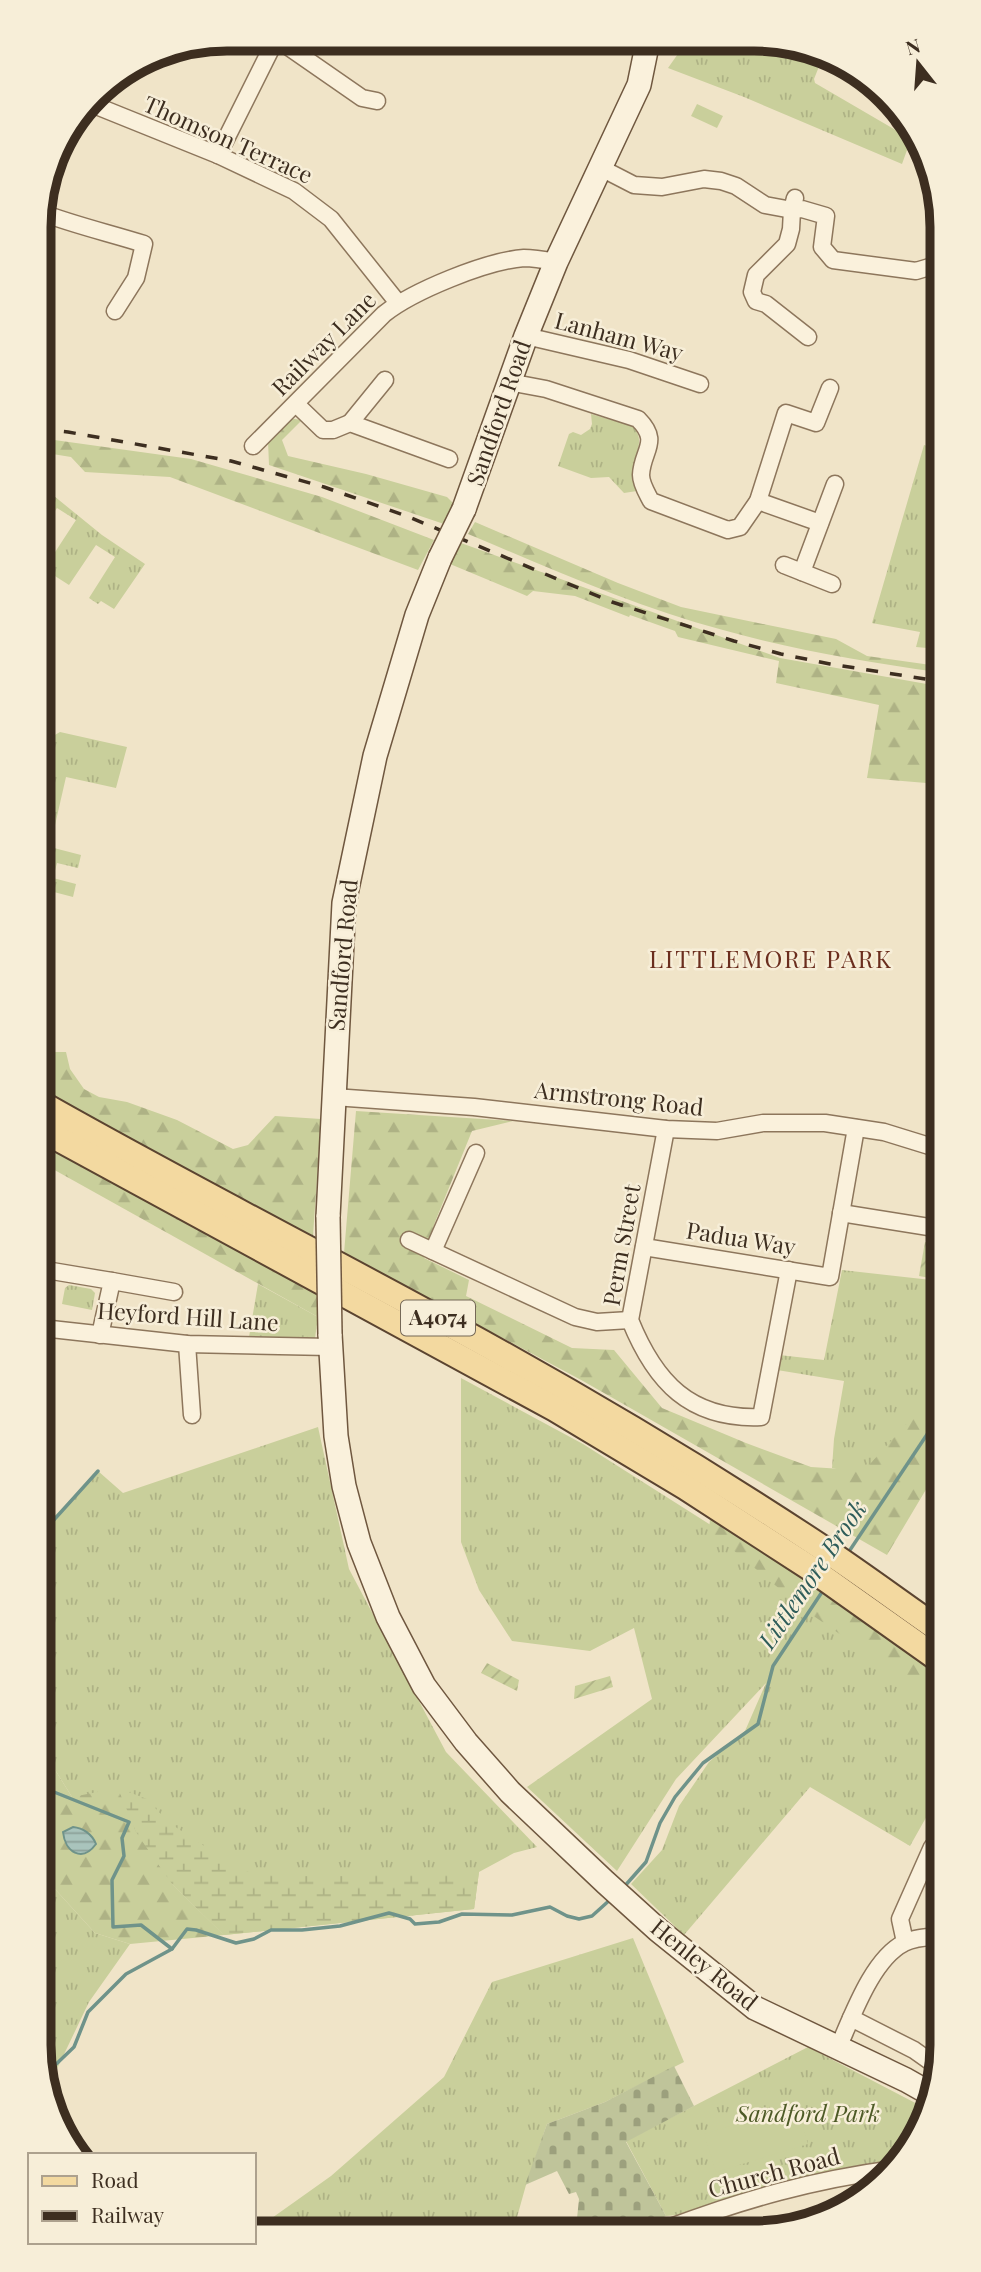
<svg xmlns="http://www.w3.org/2000/svg" width="981" height="2272" font-family="'Playfair Display',serif">
  <style>
    .grass { fill: url(#grass-tufts) }
    .forest { fill: url(#forest-firs) }
    .wetland { fill: url(#wetland-marsh) }
    .cemetery { fill: url(#cemetery-stones) }
    .garden { fill: url(#garden-furrows) }
    .pitch { fill: #c9cf9b }
    .water { fill: url(#water-rules); stroke: #6f938a; stroke-width: 2 }
    .lines { fill: none; stroke-linecap: round; stroke-linejoin: round }
    .stream { stroke: #6f938a; stroke-width: 3.5 }
    .street-casing { stroke: #8d765c; stroke-width: 19 }
    .secondary-casing { stroke: #6f573f; stroke-width: 26 }
    .primary-casing { stroke: #5b4430; stroke-width: 28 }
    .street { stroke: #faf1dc; stroke-width: 16 }
    .secondary { stroke: #faf1dc; stroke-width: 23 }
    .primary { stroke: #f3d9a0; stroke-width: 24 }
    .rail { stroke: #3d2e20; stroke-width: 3.5; stroke-dasharray: 12 12; stroke-linecap: butt }
    .secondary-bridge-casing { stroke: #6f573f; stroke-width: 26; stroke-linecap: butt }
    .secondary-bridge { stroke: #faf1dc; stroke-width: 23 }
    .labels { text-anchor: middle; stroke-width: 5; stroke-linejoin: round; paint-order: stroke }
    .shield { fill: #f7eed8; stroke: #756857; stroke-width: 2 }
    .shield-label { font-size: 21px; font-weight: bold; fill: #3d2e20 }
    .street-label { font-size: 23px; fill: #3d2e20; stroke: #f7eed8 }
    .park-label { font-size: 23px; font-style: italic; fill: #4d5a26; stroke: #f7eed8 }
    .neighbourhood-label { font-size: 24px; letter-spacing: 2px; fill: #6b2e1e; stroke: #f7eed8 }
    .water-label { font-size: 24px; font-style: italic; fill: #2f5d5a; stroke: #f7eed8 }
    .rim { fill: none; stroke: #3d2e20; stroke-width: 9 }
  </style>
  <defs>
    <pattern id="grass-tufts" width="24" height="20" patternUnits="userSpaceOnUse" patternTransform="scale(1.75)"><rect width="24" height="20" fill="#c9cf9b"/><path d="M3 7l-1-3M5 7V3M7 7l1-3M15 17l-1-3M17 17v-4M19 17l1-3" fill="none" stroke="#aeb285"/></pattern>
    <pattern id="forest-firs" width="22" height="20" patternUnits="userSpaceOnUse" patternTransform="scale(1.75)"><rect width="22" height="20" fill="#c9cf9b"/><path d="M5 1l3.5 6h-7zM16 11l3.5 6h-7z" fill="#aeb285"/></pattern>
    <pattern id="wetland-marsh" width="20" height="14" patternUnits="userSpaceOnUse" patternTransform="scale(1.75)"><rect width="20" height="14" fill="#c9cf9b"/><path d="M1 5h8M5 5V1M11 12h8M15 12V8" fill="none" stroke="#aeb285"/></pattern>
    <pattern id="cemetery-stones" width="16" height="16" patternUnits="userSpaceOnUse" patternTransform="scale(1.75)"><rect width="16" height="16" fill="#bfc49a"/><path d="M2 7V4a2 2 0 0 1 4 0v3zM10 15v-3a2 2 0 0 1 4 0v3z" fill="#9ca07d"/></pattern>
    <pattern id="garden-furrows" width="10" height="10" patternUnits="userSpaceOnUse" patternTransform="scale(1.75)"><rect width="10" height="10" fill="#c9cf9b"/><path d="M-1 1l2-2M0 10L10 0M9 11l2-2" fill="none" stroke="#aeb285"/></pattern>
    <pattern id="water-rules" width="6" height="5" patternUnits="userSpaceOnUse" patternTransform="scale(1.75)"><rect width="6" height="5" fill="#a9c4bc"/><path d="M0 2.5h6" fill="none" stroke="#8ba098"/></pattern>
  </defs>
  <rect width="100%" height="100%" fill="#f0e4c8"/>
  <!-- grass -->
  <g class="grass">
    <polygon points="687,41 791,42 822,59 814,79 815,83 911,139 902,164 744,97 668,68"/>
    <path d="M591,414L632,426C644,437 638,449 634,462L639,465V483L637,491L624,493L609,477L591,478L558,466L569,434L573,432L581,435L590,429L592,424Z"/>
    <polygon points="924,445 937,449 938,649 916,647 920,632 872,623"/>
    <polygon points="54,496 102,535 145,564 114,609 101,601 98,604 89,598 115,557 96,545 69,585 44,569 76,520 57,508 40,533 40,511"/>
    <polygon points="60,732 127,747 116,788 66,777 50,847 81,855 78,868 57,863 53,878 76,884 73,897 50,891 47,901 41,905 41,743"/>
    <polygon points="842,1270 940,1281 940,1400 885,1480 832,1468 834,1439 844,1381 777,1370 779,1355 824,1360"/>
    <polygon points="258,1284 318,1317 315,1338 310,1339 249,1337"/>
    <polygon points="69,1285 91,1289 95,1293 92,1310 62,1304 65,1288"/>
    <polygon points="461,1378 583,1444 717,1529 941,1700 941,1791 910,1846 810,1787 684,1935 631,1884 662,1850 679,1806 709,1762 745,1731 766,1683 676,1779 617,1871 527,1787 652,1699 634,1628 590,1651 512,1641 479,1590 461,1542"/>
    <polygon points="318,1427 349,1569 446,1752 537,1847 514,1853 479,1872 474,1909 224,1935 172,1884 72,1797 44,1752 43,1528 98,1471 123,1493"/>
    <polygon points="44,1877 95,1933 130,1944 89,2002 45,2094"/>
    <polygon points="633,1938 684,2062 605,2102 547,2124 526,2185 514,2228 255,2230 331,2176 444,2077 492,1982"/>
    <path d="M808,2047L923,2107L904,2159C825,2167 752,2189 677,2215L666,2216L626,2141Z"/>
  </g>
  <!-- forest -->
  <g class="forest">
    <polygon points="288,418 302,420 282,440 288,456 366,474 447,497 455,505 444,524 269,465 268,441"/>
    <polygon points="40,438 191,459 322,497 434,540 418,570 170,477 85,472 71,457 40,452"/>
    <path d="M475,522L618,583L681,607L836,639L867,656L938,666V672C865,662 794,650 723,630C635,607 552,569 468,534Z"/>
    <polygon points="461,543 780,658 938,686 938,784 867,778 879,705 776,683 779,661 678,637 675,631 630,615 629,617 575,596 533,591 527,596 450,564"/>
    <polygon points="42,1052 66,1052 70,1069 84,1089 99,1097 127,1102 177,1120 233,1149 248,1145 275,1116 321,1119 313,1236 307,1235 42,1093"/>
    <polygon points="356,1111 513,1121 472,1131 435,1222 424,1258 469,1280 466,1296 572,1348 614,1350 662,1408 746,1443 811,1467 842,1469 870,1464 940,1387 940,1466 887,1555 583,1381 344,1253"/>
    <polygon points="42,1143 317,1291 318,1317 42,1163"/>
    <polygon points="710,1519 838,1598 941,1673 941,1704 805,1610 709,1530"/>
    <polygon points="44,1752 72,1797 118,1788 136,1832 172,1884 224,1935 130,1944 95,1933 44,1877"/>
  </g>
  <!-- wetland -->
  <polygon class="wetland" points="118,1788 147,1799 168,1822 242,1871 278,1876 338,1876 479,1872 474,1909 224,1935 172,1884 136,1832"/>
  <!-- cemetery -->
  <polygon class="cemetery" points="674,2066 694,2106 626,2142 666,2216 640,2228 576,2228 579,2199 576,2192 569,2194 557,2171 525,2185 547,2124 605,2102"/>
  <!-- garden -->
  <g class="garden">
    <polygon points="925,1242 940,1244 936,1279 919,1276"/>
    <polygon points="487,1663 519,1680 517,1691 481,1673"/>
    <polygon points="610,1676 613,1687 574,1699 575,1686"/>
  </g>
  <!-- pitch -->
  <g class="pitch">
    <polygon points="697,104 723,116 717,128 691,116"/>
    <polygon points="796,2106 808,2144 716,2172 704,2134"/>
  </g>
  <!-- water -->
  <path class="water" d="M73,1827C83,1828 92,1834 96,1844C82,1863 65,1852 63,1832Z"/>
  <g class="lines">
    <!-- stream -->
    <g class="stream">
      <polyline points="43,1532 98,1471"/>
      <polyline points="848,1553 940,1415"/>
      <polyline points="44,1788 129,1822 122,1838 124,1856 112,1880 113,1927 141,1925 172,1949 187,1929 196,1930 236,1943 254,1939 271,1930 302,1930 340,1926 389,1913 410,1919 415,1924 439,1922 462,1914 512,1915 550,1907 567,1916 579,1919 592,1916 612,1898"/>
      <polyline points="623,1888 646,1862 660,1823 675,1797 703,1763 758,1724 773,1666 824,1589"/>
      <polyline points="45,2079 50,2070 74,2047 88,2012 126,1974 172,1949"/>
    </g>
    <!-- street casing -->
    <g class="street-casing">
      <g id="street">
        <polyline points="277,39 362,98 377,101"/>
        <polyline points="89,103 218,155 294,191 331,219 398,303"/>
        <polyline points="900,121 902,118"/>
        <polyline points="218,155 276,39"/>
        <polyline points="599,167 634,185 662,187 704,179 721,181 736,186 765,205 792,210 791,229 787,244 756,275 752,292 756,301 766,304 808,337"/>
        <polyline points="795,198 792,210 802,209 826,216 822,247 833,260 916,271 936,265"/>
        <path d="M40,212C74,225 109,233 144,244L136,278L115,311"/>
        <polyline points="526,336 629,360 700,384"/>
        <path d="M509,382L546,389L638,419C661,442 642,450 641,475C641,484 647,493 651,501L728,530L740,527L758,501L786,413L816,423L830,388"/>
        <polyline points="296,404 323,430 333,430 350,423 449,459"/>
        <polyline points="350,423 385,380"/>
        <path d="M253,446L384,314C413,291 486,261 524,258C534,258 545,260 556,262"/>
        <polyline points="758,501 820,523"/>
        <polyline points="784,565 832,584"/>
        <polyline points="802,572 835,484"/>
        <polyline points="334,1097 474,1107 666,1129 717,1131 763,1123 825,1123 884,1132 939,1149"/>
        <path d="M666,1129L630,1320C655,1382 690,1420 761,1417L789,1270"/>
        <polyline points="841,1213 935,1228"/>
        <polyline points="409,1240 575,1317 597,1322 630,1320"/>
        <polyline points="644,1247 830,1277 856,1128"/>
        <polyline points="433,1251 476,1153"/>
        <polyline points="52,1271 112,1281 100,1335"/>
        <polyline points="112,1281 174,1292"/>
        <polyline points="42,1328 187,1344 330,1347"/>
        <polyline points="187,1344 192,1415"/>
        <polyline points="905,1942 900,1919 932,1847"/>
        <polyline points="851,2018 914,2050 938,2067"/>
        <path d="M838,2048C852,2017 872,1959 904,1943C915,1937 930,1937 942,1936"/>
        <path d="M668,2228C745,2199 813,2180 894,2169"/>
      </g>
    </g>
    <!-- secondary casing -->
    <g class="secondary-casing">
      <g id="secondary">
        <polyline points="464,509 526,336 556,262 639,85 648,41"/>
        <polyline points="328,1217 344,903 375,756 417,615 440,558"/>
        <polyline points="330,1334 336,1436 344,1486 359,1543 388,1617 424,1686 466,1742 510,1792 605,1882 658,1930 755,2008 906,2080 929,2093"/>
      </g>
    </g>
    <!-- primary casing -->
    <g class="primary-casing">
      <g id="primary">
        <path d="M42,1104C181,1183 325,1256 465,1333C587,1400 708,1472 824,1549C863,1575 902,1604 941,1631"/>
        <polyline points="42,1130 555,1409 685,1487 810,1568 941,1661"/>
      </g>
    </g>
    <!-- street -->
    <use href="#street" class="street"/>
    <!-- secondary -->
    <use href="#secondary" class="secondary"/>
    <!-- primary -->
    <use href="#primary" class="primary"/>
    <!-- rail -->
    <polyline class="rail" points="40,429 68,432 231,461 324,487 409,517 612,602 734,641 781,654 830,664 938,681"/>
    <!-- secondary-bridge casing -->
    <g class="secondary-bridge-casing">
      <g id="secondary-bridge">
        <polyline points="440,558 464,509"/>
        <polyline points="328,1217 330,1334"/>
      </g>
    </g>
    <!-- secondary-bridge -->
    <use href="#secondary-bridge" class="secondary-bridge"/>
  </g>
  <g class="labels">
    <!-- shield labels -->
    <rect class="shield" x="401" y="1300.5" width="74" height="35" rx="5"/>
    <g class="shield-label">
      <text x="438" y="1325">A4074</text>
    </g>
    <!-- street labels -->
    <g class="street-label">
      <text transform="translate(228 140) rotate(24)" y="8">Thomson Terrace</text>
      <text transform="translate(619 337) rotate(15)" y="8">Lanham Way</text>
      <text transform="translate(324 344) rotate(-45)" y="8">Railway Lane</text>
      <text transform="translate(499 413) rotate(-71)" y="8">Sandford Road</text>
      <text transform="translate(343 955) rotate(-85)" y="8">Sandford Road</text>
      <text transform="translate(619 1099) rotate(6)" y="8">Armstrong Road</text>
      <text transform="translate(741 1239) rotate(9)" y="8">Padua Way</text>
      <text transform="translate(622 1245) rotate(-80)" y="8">Perm Street</text>
      <text transform="translate(188 1317) rotate(4)" y="8">Heyford Hill Lane</text>
      <text transform="translate(704 1965) rotate(39)" y="8">Henley Road</text>
      <text transform="translate(774 2173) rotate(-15)" y="8">Church Road</text>
    </g>
    <!-- park labels -->
    <g class="park-label">
      <text x="808" y="2122">Sandford Park</text>
    </g>
    <!-- neighbourhood labels -->
    <g class="neighbourhood-label">
      <text x="771" y="968">LITTLEMORE PARK</text>
    </g>
    <!-- water labels -->
    <g class="water-label">
      <text transform="translate(813 1575) rotate(-56)" y="8">Littlemore Brook</text>
    </g>
  </g>
  <!-- crop -->
  <path d="M0 0H981V2272H0ZM227 51H754A176 176 0 0 1 930 227V2045A176 176 0 0 1 754 2221H227A176 176 0 0 1 51 2045V227A176 176 0 0 1 227 51Z" fill="#f7eed8" fill-rule="evenodd"/>
  <path class="rim" d="M227 51H754A176 176 0 0 1 930 227V2045A176 176 0 0 1 754 2221H227A176 176 0 0 1 51 2045V227A176 176 0 0 1 227 51Z"/>
  <!-- legend -->
  <rect x="28" y="2153" width="228" height="91" fill="#f7eed8" stroke="#ada18e" stroke-width="2"/>
  <rect x="42" y="2176" width="35" height="10" fill="#f3d9a0" stroke="#ada18e" stroke-width="2"/>
  <text x="91" y="2188" font-size="21" fill="#3d2e20">Road</text>
  <rect x="42" y="2211" width="35" height="10" fill="#3d2e20" stroke="#ada18e" stroke-width="2"/>
  <text x="91" y="2223" font-size="21" fill="#3d2e20">Railway</text>
  <!-- north arrow -->
  <g transform="translate(918 63) rotate(343)" stroke="#f7eed8" stroke-width="5" paint-order="stroke">
  <path d="M0-5L12 26L0 18L-12 26Z" fill="#3d2e20"/>
  <text y="-10" font-size="19" font-weight="bold" text-anchor="middle" fill="#3d2e20">N</text>
  </g>
</svg>
